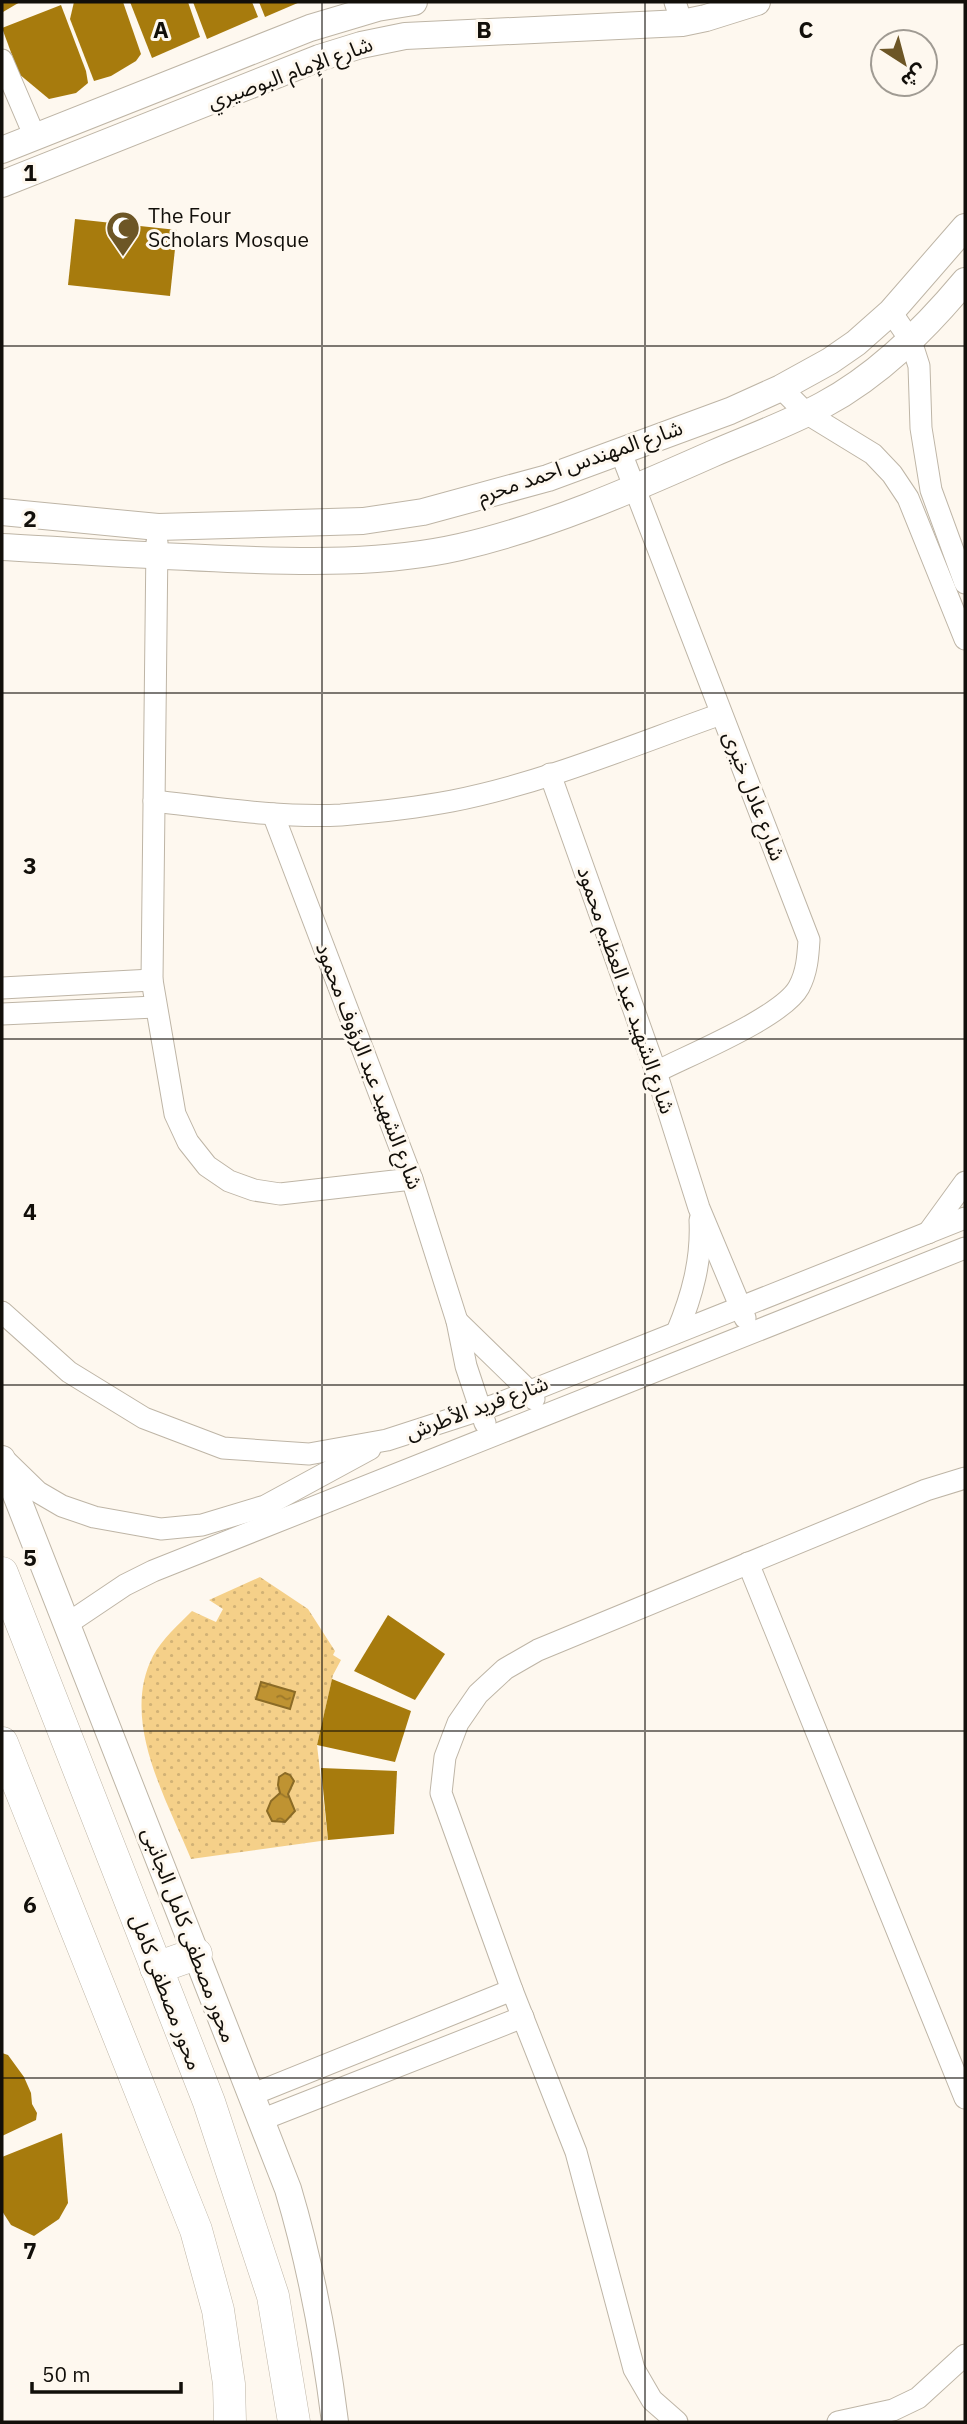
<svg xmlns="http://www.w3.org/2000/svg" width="967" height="2424" font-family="'IBM Plex Sans','Noto Sans Arabic',sans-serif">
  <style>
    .grass { fill: url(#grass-dots) }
    .water { fill: url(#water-ripples); stroke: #8b6b26; stroke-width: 2 }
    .building { fill: #a77b0d }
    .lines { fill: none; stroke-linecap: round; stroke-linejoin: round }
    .minor-casing { stroke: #beb5a6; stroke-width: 23 }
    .tertiary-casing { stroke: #beb5a6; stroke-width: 28 }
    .primary-casing { stroke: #beb5a6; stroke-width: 33 }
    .minor { stroke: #fff; stroke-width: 21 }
    .tertiary { stroke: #fff; stroke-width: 26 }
    .primary { stroke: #fff; stroke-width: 32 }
    .grid { fill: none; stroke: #120f0a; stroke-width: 2; stroke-opacity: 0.55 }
    .labels { text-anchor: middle; stroke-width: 6; stroke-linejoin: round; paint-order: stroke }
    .street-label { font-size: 21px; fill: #120f0a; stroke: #fef8ef }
    .poi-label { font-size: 21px; fill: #120f0a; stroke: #fef8ef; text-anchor: start }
    .grid-label { font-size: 23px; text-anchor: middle; font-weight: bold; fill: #120f0a; stroke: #fef8ef; stroke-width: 6; stroke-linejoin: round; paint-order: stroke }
  </style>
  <defs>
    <pattern id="grass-dots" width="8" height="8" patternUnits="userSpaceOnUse" patternTransform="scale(1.75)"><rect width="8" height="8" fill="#f5d089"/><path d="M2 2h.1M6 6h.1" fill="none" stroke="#d1b175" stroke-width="1.8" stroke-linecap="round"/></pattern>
    <pattern id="water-ripples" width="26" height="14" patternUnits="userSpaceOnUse" patternTransform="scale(1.75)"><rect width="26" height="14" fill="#bf9332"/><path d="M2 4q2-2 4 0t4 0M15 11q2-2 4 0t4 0" fill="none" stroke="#9a7629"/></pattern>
  </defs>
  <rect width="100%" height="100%" fill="#fef8ef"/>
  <!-- grass -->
  <path class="grass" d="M260,1577L308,1609L335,1651L333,1655L341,1660L333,1675L317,1745L328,1840L191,1859C166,1798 120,1720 153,1656C162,1639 179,1624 192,1611L216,1622L223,1609L209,1600Z"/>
  <!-- water -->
  <g class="water">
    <polygon points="261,1682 295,1692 290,1709 256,1699"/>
    <polygon points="285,1773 290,1775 294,1781 288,1794 295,1811 285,1822 272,1821 267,1811 271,1801 280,1793 278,1785 279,1777"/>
  </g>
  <!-- building -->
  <g class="building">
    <polygon points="2,2 20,2 3,12"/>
    <polygon points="74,2 123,2 141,54 136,61 111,76 94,81 70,19"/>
    <polygon points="130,2 188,2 200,37 152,58"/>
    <polygon points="193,2 252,2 258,17 207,39"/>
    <polygon points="259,2 300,2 265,17"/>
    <polygon points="61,5 86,71 88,83 76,93 49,99 19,74 2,28"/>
    <polygon points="75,219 177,230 170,296 68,285"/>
    <polygon points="388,1615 445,1654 415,1700 354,1671"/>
    <polygon points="332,1679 411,1711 395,1762 317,1745"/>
    <polygon points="321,1768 397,1771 394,1834 328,1840"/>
    <polygon points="2,2053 8,2055 24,2077 31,2093 32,2104 37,2113 36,2120 2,2136"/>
    <polygon points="62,2133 68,2203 59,2219 34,2236 11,2225 2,2211 2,2157"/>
  </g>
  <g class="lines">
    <!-- minor casing -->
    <g class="minor-casing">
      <g id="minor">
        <polyline points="675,2 682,23"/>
        <polyline points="2,60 35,137"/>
        <polyline points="891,312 911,341 919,366 921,428 931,490 965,583"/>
        <polyline points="781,388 806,413 873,454 892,474 908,498 965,639"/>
        <path d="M620,450L809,940C808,956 807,972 799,987C783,1017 689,1055 656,1072"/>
        <polyline points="157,542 152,980 175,1114 188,1142 207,1166 229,1181 254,1190 280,1194 412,1179"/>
        <polyline points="550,774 656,1072 699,1208 745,1318"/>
        <path d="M154,801C216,808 279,818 341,815C378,812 415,808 452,801C544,783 633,745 721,714"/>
        <polyline points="273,814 412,1179 457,1321 466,1366 485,1423"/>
        <polyline points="2,988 152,980"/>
        <polyline points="2,1014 155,1007"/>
        <polyline points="928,1233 965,1182"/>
        <polyline points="2,1312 69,1372 144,1418 223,1448 309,1454 387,1440 495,1405 965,1218"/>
        <polyline points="457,1321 529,1391 534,1399"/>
        <path d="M677,1332C692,1296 702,1260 700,1220"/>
        <polyline points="3,1458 38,1492 62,1506 94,1517 161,1529 202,1525 265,1506 370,1449"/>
        <polyline points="748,1563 965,2098"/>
        <polyline points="67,1624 125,1585 153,1571 965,1248"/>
        <polyline points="251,2095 512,1990"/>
        <polyline points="261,2120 523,2017"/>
        <polyline points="677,2422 652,2400 634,2369 576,2152 512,1990 441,1793 445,1757 458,1723 478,1694 505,1669 538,1650 926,1490 965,1478"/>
        <polyline points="838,2422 893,2410 918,2398 965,2355"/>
      </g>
    </g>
    <!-- tertiary casing -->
    <g class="tertiary-casing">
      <g id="tertiary">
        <polyline points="2,150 310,28 377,8 414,2"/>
        <polyline points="2,184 319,58 361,45 405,36 682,23 706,18 757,2"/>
        <polyline points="2,512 158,527 363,521 423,512 548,478 730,411 781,388 830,361 856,343 891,312 965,227"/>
        <path d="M2,547C77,551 153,556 228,559C305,562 385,564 460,547C547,527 631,490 712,454C749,438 788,424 823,405C879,375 925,329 965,281"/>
        <path d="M2,1459L288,2189C311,2266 325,2342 335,2422"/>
      </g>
    </g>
    <!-- primary casing -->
    <g class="primary-casing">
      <g id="primary">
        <polyline points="2,1573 209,2102 273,2296 294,2422"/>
        <polyline points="2,1743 196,2230 218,2310 229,2384 230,2422"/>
        <polyline points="156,1968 196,1954"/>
      </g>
    </g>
    <!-- minor -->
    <use href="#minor" class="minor"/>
    <!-- tertiary -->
    <use href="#tertiary" class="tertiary"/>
    <!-- primary -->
    <use href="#primary" class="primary"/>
  </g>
  <!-- grid -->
  <path class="grid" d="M322,2V2422M645,2V2422M2,346H965M2,693H965M2,1039H965M2,1385H965M2,1731H965M2,2078H965"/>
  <!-- icons -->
  <defs>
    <g id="mosque-pin" transform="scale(1.75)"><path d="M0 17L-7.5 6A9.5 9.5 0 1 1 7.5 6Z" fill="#6d5626" stroke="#fef8ef"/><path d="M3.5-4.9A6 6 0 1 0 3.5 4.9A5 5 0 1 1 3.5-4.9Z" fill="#fff"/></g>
  </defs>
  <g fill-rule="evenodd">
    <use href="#mosque-pin" x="123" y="228"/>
  </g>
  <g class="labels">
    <!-- street labels -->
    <g class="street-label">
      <text transform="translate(290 73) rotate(-20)" y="7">شارع الإمام البوصيري</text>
      <text transform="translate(580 462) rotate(-19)" y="7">شارع المهندس احمد محرم</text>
      <text transform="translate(754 796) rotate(69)" y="7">شارع عادل خيرى</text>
      <text transform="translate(626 990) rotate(71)" y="7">شارع الشهيد عبد العظيم محمود</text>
      <text transform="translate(369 1066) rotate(69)" y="7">شارع الشهيد عبد الرؤوف محمود</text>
      <text transform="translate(477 1408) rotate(-20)" y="7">شارع فريد الأطرش</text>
      <text transform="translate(189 1935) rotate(69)" y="7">محور مصطفى كامل الجانبى</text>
      <text transform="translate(166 1992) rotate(69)" y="7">محور مصطفى كامل</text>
    </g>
    <!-- poi labels -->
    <g class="poi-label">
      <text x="148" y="223">The Four<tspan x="148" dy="24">Scholars Mosque</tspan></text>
    </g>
  </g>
  <g class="grid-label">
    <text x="161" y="38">A</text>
    <text x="484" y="38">B</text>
    <text x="806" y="38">C</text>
    <text x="30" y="181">1</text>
    <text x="30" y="527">2</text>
    <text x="30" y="874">3</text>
    <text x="30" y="1220">4</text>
    <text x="30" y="1566">5</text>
    <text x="30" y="1913">6</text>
    <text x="30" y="2259">7</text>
  </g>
  <!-- border -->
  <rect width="967" height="2424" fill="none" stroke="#120f0a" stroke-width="7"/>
  <!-- north arrow -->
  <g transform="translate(904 63) rotate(144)"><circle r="33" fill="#fef8ef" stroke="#a09b93" stroke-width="2"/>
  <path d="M0-5L12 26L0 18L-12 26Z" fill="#6d5626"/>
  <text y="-10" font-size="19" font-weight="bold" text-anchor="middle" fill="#120f0a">ش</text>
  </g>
  <!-- scale -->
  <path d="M32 2382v10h149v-10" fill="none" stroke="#120f0a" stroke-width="3.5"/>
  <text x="42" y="2382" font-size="21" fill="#120f0a" stroke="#fef8ef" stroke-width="5" paint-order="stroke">50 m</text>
</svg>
